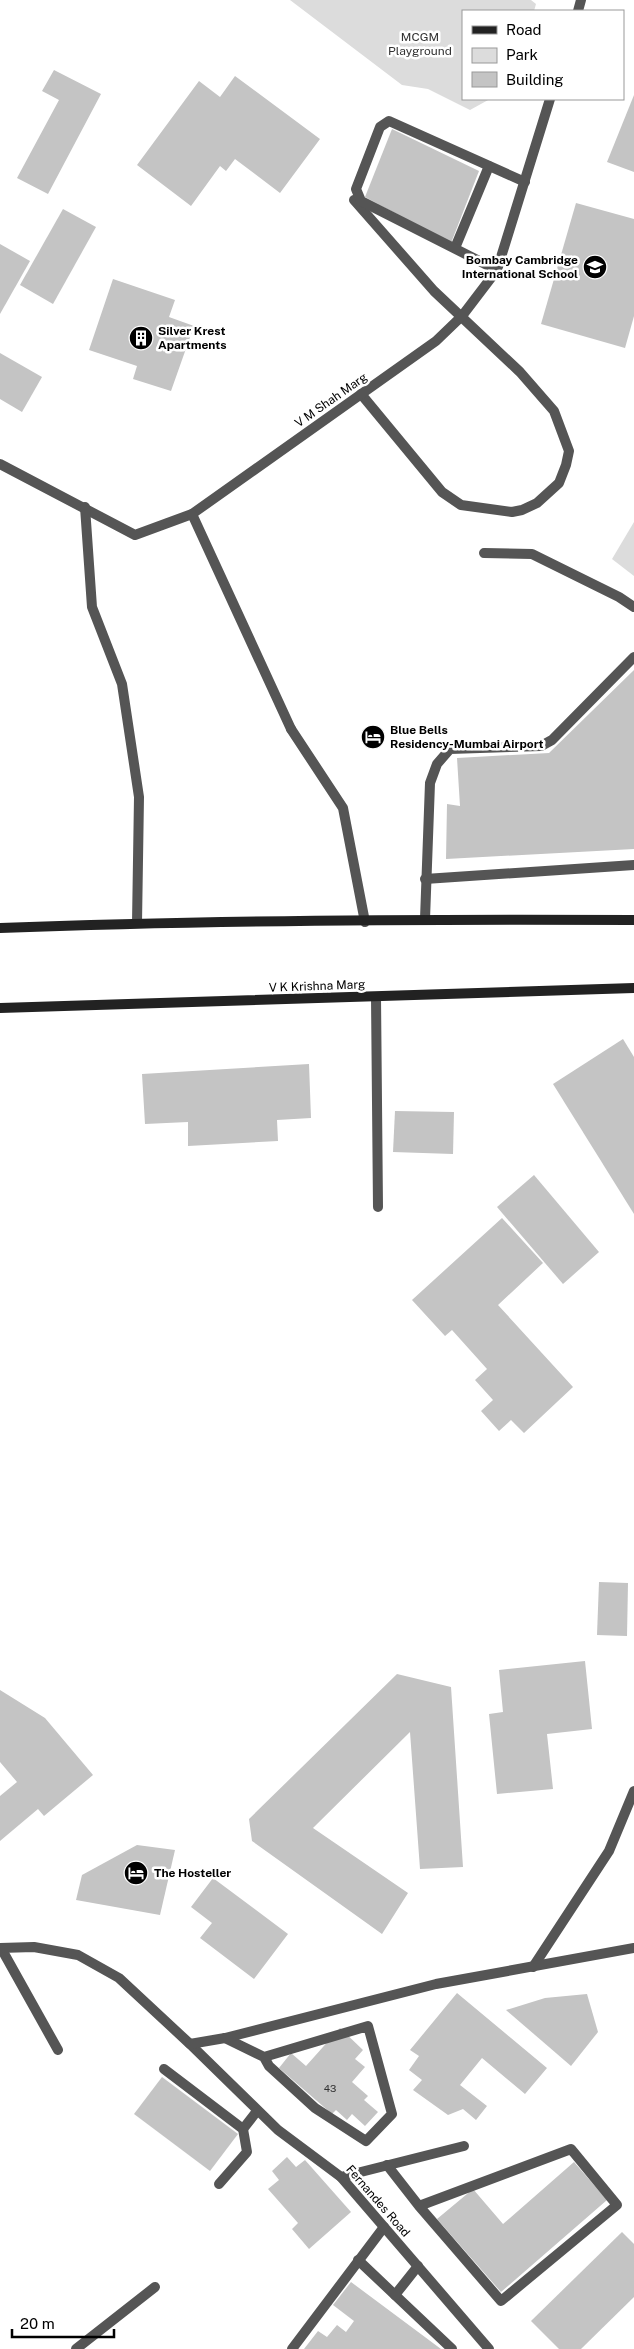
<svg xmlns="http://www.w3.org/2000/svg" width="634" height="2349" font-family="'Public Sans',sans-serif">
  <style>
    .green { fill: #dcdcdc }
    .building { fill: #c4c4c4 }
    .lines { fill: none; stroke-linecap: round; stroke-linejoin: round }
    .lane { stroke: #555; stroke-width: 10 }
    .street { stroke: #555; stroke-width: 10 }
    .secondary { stroke: #222; stroke-width: 10 }
    .labels { text-anchor: middle; stroke-width: 5; stroke-linejoin: round; paint-order: stroke }
    .number-label { font-size: 10px; fill: #313131 }
    .park-label { font-size: 12px; fill: #333; stroke: #fff }
    .poi-label { font-size: 12px; font-weight: bold; fill: #000; stroke: #fff; text-anchor: start }
    .street-label { font-size: 12px; fill: #000; stroke: #fff }
  </style>
  <rect width="100%" height="100%" fill="#fff"/>
  <!-- green -->
  <g class="green">
    <polygon points="290,0 531,0 536,4 534,11 463,11 463,99 490,99 470,110 428,89 402,85"/>
    <polygon points="634,522 634,576 612,559"/>
  </g>
  <!-- building -->
  <g class="building">
    <polygon points="54,70 101,94 48,194 17,178 59,100 42,91"/>
    <polygon points="235,76 320,139 280,193 235,159 226,171 220,166 191,206 137,165 199,81 220,97"/>
    <polygon points="634,95 634,172 607,162"/>
    <polygon points="392,129 479,171 451,243 365,197"/>
    <polygon points="576,203 634,219 634,316 625,348 541,324"/>
    <polygon points="63,209 96,227 53,304 20,285"/>
    <polygon points="0,244 30,261 0,314"/>
    <polygon points="113,279 175,300 169,317 194,326 171,391 133,379 137,366 89,350"/>
    <polygon points="0,353 42,377 22,412 0,399"/>
    <polygon points="634,670 634,849 446,859 447,804 460,806 457,758 549,753"/>
    <polygon points="623,1039 634,1057 634,1214 553,1084"/>
    <polygon points="309,1064 311,1118 277,1120 278,1141 188,1146 188,1122 145,1124 142,1074"/>
    <polygon points="395,1111 454,1112 453,1154 393,1152"/>
    <polygon points="534,1175 599,1252 563,1284 497,1207"/>
    <polygon points="502,1218 543,1263 498,1305 573,1387 524,1433 511,1420 499,1431 481,1411 493,1400 475,1380 487,1369 452,1330 445,1336 412,1300"/>
    <polygon points="599,1582 628,1583 627,1636 597,1635"/>
    <polygon points="585,1661 592,1729 547,1734 553,1789 497,1794 489,1714 503,1712 499,1670"/>
    <polygon points="397,1674 451,1687 463,1867 420,1869 410,1732 313,1828 408,1893 382,1934 252,1841 249,1819"/>
    <polygon points="0,1690 45,1718 93,1775 44,1816 38,1809 0,1841 0,1796 17,1782 0,1762"/>
    <polygon points="137,1845 175,1850 160,1915 76,1900 82,1875"/>
    <polygon points="213,1878 288,1934 254,1979 200,1938 212,1923 191,1907"/>
    <polygon points="457,1993 547,2068 525,2094 482,2058 460,2085 487,2106 476,2120 463,2109 448,2115 413,2090 422,2080 409,2070 419,2056 410,2050"/>
    <polygon points="587,1994 598,2032 571,2066 506,2010 545,1998"/>
    <polygon points="340,2028 363,2050 355,2059 365,2067 352,2082 368,2096 364,2100 378,2112 365,2126 352,2114 347,2120 336,2110 332,2114 279,2068 291,2053 306,2066"/>
    <polygon points="162,2077 238,2134 210,2171 134,2114"/>
    <polygon points="287,2157 296,2167 305,2160 351,2212 309,2249 292,2229 298,2223 268,2189 279,2180 272,2171"/>
    <polygon points="574,2162 607,2200 501,2292 437,2219 473,2189 503,2224"/>
    <polygon points="622,2232 634,2244 634,2297 581,2349 559,2349 531,2321"/>
    <polygon points="351,2282 441,2349 304,2349 318,2331 327,2337 337,2325 346,2332 354,2321 333,2305"/>
  </g>
  <g class="lines">
    <!-- lane -->
    <g class="lane">
      <polyline points="484,553 532,554 619,597 634,607"/>
      <polyline points="291,729 343,808 365,922"/>
      <polyline points="425,879 634,865"/>
      <polyline points="425,919 430,783 437,764 450,749 541,746 552,740 634,657"/>
      <polyline points="376,997 378,1207"/>
      <polyline points="1,1948 58,2050"/>
      <polyline points="225,2038 264,2057 269,2066 315,2108 366,2141 392,2114 368,2026 264,2057"/>
      <polyline points="164,2069 243,2129 247,2152 219,2184"/>
      <polyline points="243,2129 257,2111"/>
      <polyline points="387,2165 419,2206 501,2301 617,2205 571,2149 419,2206"/>
      <polyline points="341,2177 464,2146"/>
      <polyline points="358,2260 452,2349"/>
      <polyline points="395,2295 418,2266"/>
      <polyline points="76,2349 155,2287"/>
      <polyline points="292,2349 384,2227"/>
    </g>
    <!-- street -->
    <g class="street">
      <polyline points="578,11 581,0"/>
      <polyline points="354,200 434,291 520,372 554,411 569,451 566,465 559,483 537,503 522,510 512,512 461,505 442,492 361,394"/>
      <polyline points="455,248 489,166"/>
      <polyline points="497,270 361,201 356,189 380,127 389,121 525,182"/>
      <polyline points="0,464 135,535 192,514 436,341 462,316 497,270 550,99"/>
      <polyline points="85,507 92,607 122,684 139,797 137,923"/>
      <polyline points="192,514 291,729"/>
      <polyline points="0,1948 34,1947 78,1955 119,1978 190,2044 278,2130 341,2177 489,2349"/>
      <polyline points="533,1967 609,1851 634,1791"/>
      <polyline points="190,2044 225,2038 436,1984 634,1948"/>
    </g>
    <!-- secondary -->
    <g class="secondary">
      <path d="M0,928C211,920 423,919 634,920"/>
      <polyline points="0,1008 634,988"/>
    </g>
  </g>
  <!-- icons -->
  <defs>
    <g id="school-disc" transform="scale(1.25)"><circle r="9.5" fill="#000" stroke="#fff"/><path d="M0-5L7-2L0 1L-7-2ZM-4 1L0 2.5L4 1V4Q0 6-4 4Z" fill="#fff"/></g>
    <g id="building-disc" transform="scale(1.25)"><circle r="9.5" fill="#000" stroke="#fff"/><path d="M-4-6H4V6H1V3H-1V6H-4ZM-2.5-4.3h1.7v1.8h-1.7ZM.8-4.3h1.7v1.8H.8ZM-2.5-1h1.7V.8h-1.7ZM.8-1h1.7V.8H.8Z" fill="#fff"/></g>
    <g id="hotel-disc" transform="scale(1.25)"><circle r="9.5" fill="#000" stroke="#fff"/><path d="M-6-4.5h1.5V1H6V5H4.5V3h-9V5H-6ZM-4 0a1.8 1.8 0 1 1 3.6 0ZM.5 0V-2.5h3Q6-2.5 6 0Z" fill="#fff"/></g>
  </defs>
  <g fill-rule="evenodd">
    <use href="#school-disc" x="595" y="267"/>
    <use href="#building-disc" x="141" y="338"/>
    <use href="#hotel-disc" x="373" y="737"/>
    <use href="#hotel-disc" x="136" y="1873"/>
  </g>
  <g class="labels">
    <!-- number labels -->
    <g class="number-label">
      <text x="330" y="2092">43</text>
    </g>
    <!-- park labels -->
    <g class="park-label">
      <text x="420" y="41">MCGM<tspan x="420" dy="14">Playground</tspan></text>
    </g>
    <!-- poi labels -->
    <g class="poi-label">
      <text x="578" y="264" text-anchor="end">Bombay Cambridge<tspan x="578" dy="14">International School</tspan></text>
      <text x="158" y="335">Silver Krest<tspan x="158" dy="14">Apartments</tspan></text>
      <text x="390" y="734">Blue Bells<tspan x="390" dy="14">Residency-Mumbai Airport</tspan></text>
      <text x="154" y="1877">The Hosteller</text>
    </g>
    <!-- street labels -->
    <g class="street-label">
      <text transform="translate(331 400) rotate(-35)" y="4">V M Shah Marg</text>
      <text transform="translate(317 986) rotate(-2)" y="4">V K Krishna Marg</text>
      <text transform="translate(378 2201) rotate(49)" y="4">Fernandes Road</text>
    </g>
  </g>
  <!-- legend -->
  <rect x="462" y="10" width="162" height="90" fill="#ffffff" stroke="#999999"/>
  <rect x="472" y="26" width="25" height="8" fill="#222222" stroke="#999999"/>
  <text x="506" y="35" font-size="15" fill="#000000">Road</text>
  <rect x="472" y="48" width="25" height="15" fill="#dcdcdc" stroke="#999999"/>
  <text x="506" y="60" font-size="15" fill="#000000">Park</text>
  <rect x="472" y="72" width="25" height="15" fill="#c4c4c4" stroke="#999999"/>
  <text x="506" y="85" font-size="15" fill="#000000">Building</text>
  <!-- scale -->
  <path d="M12 2329v8h102v-8" fill="none" stroke="#000000" stroke-width="2.5"/>
  <text x="20" y="2329" font-size="15" fill="#000000" stroke="#ffffff" stroke-width="4" paint-order="stroke">20 m</text>
</svg>
